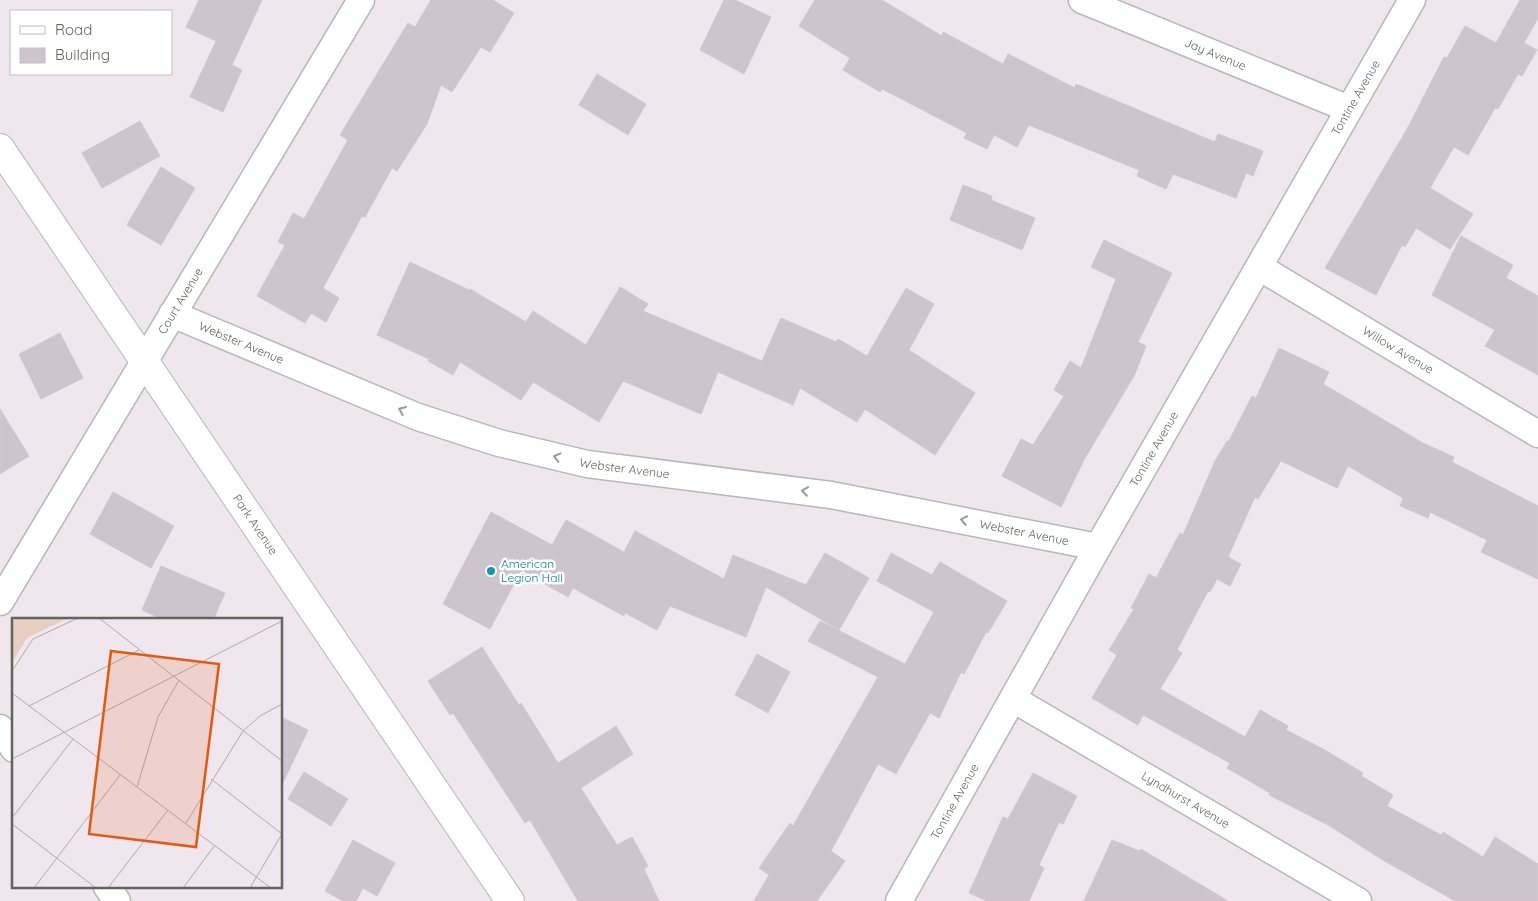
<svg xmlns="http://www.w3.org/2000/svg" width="1538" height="901" font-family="Quicksand,sans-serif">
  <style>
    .building { fill: #cec4cd; stroke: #d5c4d4 }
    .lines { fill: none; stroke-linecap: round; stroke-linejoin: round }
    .minor-casing { stroke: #b3bab3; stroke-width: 29 }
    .tertiary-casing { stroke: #b3bab3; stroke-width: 30 }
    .minor { stroke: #fff; stroke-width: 26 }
    .tertiary { stroke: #fff; stroke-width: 28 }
    .oneway { stroke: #969c96 }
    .culture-dot { fill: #0f9aa8; stroke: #fff; stroke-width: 2 }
    .labels { text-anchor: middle; stroke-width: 5; stroke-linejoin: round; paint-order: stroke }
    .street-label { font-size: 12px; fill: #5e665d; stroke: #fff }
    .culture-label { font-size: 12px; fill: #0d838f; stroke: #fff; text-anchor: start }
    .inset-road { fill: none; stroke: #adabab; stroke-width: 1 }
    .view { fill: #e15a10; fill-opacity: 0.15; stroke: #e15a10; stroke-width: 2.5 }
    .inset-edge { fill: none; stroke: #5e665d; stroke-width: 2.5 }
  </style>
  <rect width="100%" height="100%" fill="#f0e6ee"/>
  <!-- building -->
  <g class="building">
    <polygon points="199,0 262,0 232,65 242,70 223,112 190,97 216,41 186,27"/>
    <polygon points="431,0 493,0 514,13 490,52 481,47 452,92 441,85 427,124 397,171 392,168 365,217 362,216 323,288 339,298 326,322 311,313 305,323 257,296 285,245 278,242 293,213 304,219 348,140 340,135 408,23 415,27"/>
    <polygon points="724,0 735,0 771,17 744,74 700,50"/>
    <polygon points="815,0 882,0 942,36 943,32 1003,64 1008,54 1075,88 1076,84 1215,142 1218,134 1263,151 1253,176 1246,173 1236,198 1173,174 1166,189 1137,176 1139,170 1029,125 1017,147 994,135 987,149 964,138 967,133 882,89 880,92 843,70 850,58 799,26"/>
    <polygon points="1520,0 1538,0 1538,18 1524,43 1537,50 1522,76 1518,74 1498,109 1495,108 1468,155 1454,147 1430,188 1473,214 1450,249 1416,228 1405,247 1402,245 1376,295 1325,268 1407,129 1444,57 1447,58 1465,26 1496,43"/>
    <polygon points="597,74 646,104 628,135 579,105"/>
    <polygon points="140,121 160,156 102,188 82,153"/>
    <polygon points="161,167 195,188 161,245 127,225"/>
    <polygon points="963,185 992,196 991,200 1035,218 1022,250 950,220"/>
    <polygon points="1461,236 1513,265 1506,278 1538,296 1538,375 1485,346 1495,330 1432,295"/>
    <polygon points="1104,240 1172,273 1138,342 1146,346 1134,376 1085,458 1061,507 1002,476 1021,439 1033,445 1064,396 1054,390 1070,361 1081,368 1116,279 1091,267"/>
    <polygon points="410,262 469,290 470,289 526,322 533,311 586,345 620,287 648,304 643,311 762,361 781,318 836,342 838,339 867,356 906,288 934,304 909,350 975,393 935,455 865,409 857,422 800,388 793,405 718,372 701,414 623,381 599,422 533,382 521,400 460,362 453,375 428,361 429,359 377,335"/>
    <polygon points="60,333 83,378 41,399 19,354"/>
    <polygon points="1279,348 1329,372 1323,384 1423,443 1454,457 1452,462 1538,506 1538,579 1481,552 1487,540 1430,512 1428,518 1400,506 1403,498 1348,466 1337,488 1281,461 1258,499 1255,497 1228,557 1241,564 1230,586 1217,579 1210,592 1208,591 1177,650 1182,653 1160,689 1245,737 1260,710 1288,726 1286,730 1325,750 1363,773 1361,776 1393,795 1387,806 1441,835 1443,832 1483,857 1495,837 1538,864 1538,901 1455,901 1381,859 1330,826 1269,795 1270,793 1227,768 1230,763 1143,715 1138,725 1092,698 1117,655 1109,650 1134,609 1131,608 1149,574 1156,578 1180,533 1183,535 1215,461 1227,441 1229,441 1252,396 1256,398"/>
    <polygon points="0,409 29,456 0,474"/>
    <polygon points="113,492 174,526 151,568 90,534"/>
    <polygon points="491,512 552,545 566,520 624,552 635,531 724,579 733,555 806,585 825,553 869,578 839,630 766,587 746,637 670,606 657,630 625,613 624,616 573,588 568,597 521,571 490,629 443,604"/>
    <polygon points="891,553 932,575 940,562 1007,601 988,633 986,632 964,674 961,672 939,718 930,713 896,774 878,764 831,851 845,861 817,901 754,901 769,875 759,868 790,823 793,826 878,677 808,641 820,621 905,664 934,612 877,581"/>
    <polygon points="161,566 225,593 213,620 164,620 142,610"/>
    <polygon points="482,647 519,705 521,703 558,763 616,726 633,754 581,788 617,845 632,837 648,866 644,869 659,901 578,901 530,820 525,823 453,713 450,715 428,681"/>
    <polygon points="757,654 790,672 768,713 735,695"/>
    <polygon points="281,717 308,730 281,787"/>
    <polygon points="304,772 348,799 331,826 288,799"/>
    <polygon points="1033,773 1077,796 1063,824 1059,822 1039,865 1044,868 1029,901 987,901 969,893 1003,817 1008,819"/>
    <polygon points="353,840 395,863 377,896 363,888 356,901 343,901 325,891"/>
    <polygon points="1112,840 1139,851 1141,849 1228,901 1084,901"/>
  </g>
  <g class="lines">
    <!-- minor casing -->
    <g class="minor-casing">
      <g id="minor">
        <path id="s1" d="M1082,0L1349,109"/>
        <path id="s2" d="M1259,267L1538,434"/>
        <path id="s3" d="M172,314L418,417L499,443L587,464L831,495L1098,547"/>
        <path id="s4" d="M0,602L361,0"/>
        <path id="s5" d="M1013,699L1358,901"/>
        <polyline points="0,728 14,749"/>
        <polyline points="107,887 117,901"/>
        <path id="s6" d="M899,901L1098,547L1412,0"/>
      </g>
    </g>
    <!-- tertiary casing -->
    <g class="tertiary-casing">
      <g id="tertiary">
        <path id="s7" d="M0,148L510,901"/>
      </g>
    </g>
    <!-- minor -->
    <use href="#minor" class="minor"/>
    <!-- tertiary -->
    <use href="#tertiary" class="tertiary"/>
  </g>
  <!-- one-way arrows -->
  <defs><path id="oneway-chevron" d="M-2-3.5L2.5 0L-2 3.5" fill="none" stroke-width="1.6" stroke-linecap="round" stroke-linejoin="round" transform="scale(1.25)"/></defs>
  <g class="oneway">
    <use href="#oneway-chevron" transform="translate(402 410) rotate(-157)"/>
    <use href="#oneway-chevron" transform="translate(557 457) rotate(-166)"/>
    <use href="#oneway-chevron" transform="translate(805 491) rotate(-172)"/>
    <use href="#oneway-chevron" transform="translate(964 520) rotate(-169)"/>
  </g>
  <!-- markers -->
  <circle class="culture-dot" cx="491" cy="571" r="5"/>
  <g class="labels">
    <!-- street labels -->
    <g class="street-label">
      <text dy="4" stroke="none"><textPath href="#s1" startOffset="144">Jay Avenue</textPath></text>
      <text dy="4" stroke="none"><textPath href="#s6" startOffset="924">Tontine Avenue</textPath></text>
      <text dy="4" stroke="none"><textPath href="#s4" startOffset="351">Court Avenue</textPath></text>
      <text dy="4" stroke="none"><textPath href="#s3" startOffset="75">Webster Avenue</textPath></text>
      <text dy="4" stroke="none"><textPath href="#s2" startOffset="162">Willow Avenue</textPath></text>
      <text dy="4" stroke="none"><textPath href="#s6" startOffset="519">Tontine Avenue</textPath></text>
      <text dy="4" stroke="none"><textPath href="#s3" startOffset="480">Webster Avenue</textPath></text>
      <text dy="4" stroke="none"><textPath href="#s7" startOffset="455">Park Avenue</textPath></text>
      <text dy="4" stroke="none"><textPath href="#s3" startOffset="885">Webster Avenue</textPath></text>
      <text dy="4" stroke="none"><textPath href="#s5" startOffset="200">Lyndhurst Avenue</textPath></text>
      <text dy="4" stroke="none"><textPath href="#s6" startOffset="114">Tontine Avenue</textPath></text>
    </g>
    <!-- culture labels -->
    <g class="culture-label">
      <text x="501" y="568">American<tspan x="501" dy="14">Legion Hall</tspan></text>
    </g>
  </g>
  <!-- overview -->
  <g transform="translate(12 618)">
    <rect width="270" height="270" fill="#f0e6ee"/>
    <path d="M7,0H56L15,20L0,45V3Z" fill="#e7cfc2"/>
    <path class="inset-road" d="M87,0L270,143M0,53L21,21L66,0M0,75L259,270M17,88L127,32M0,141L270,3M199,161L270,216M125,169L146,99L167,62M0,200L61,121M174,205L231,113L248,98L270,86M0,206L84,270M22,270L108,157M96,270L156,192M171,270L203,227M238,270L270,216"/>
    <path class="view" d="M99,33L207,46L184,229L77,216Z"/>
    <rect width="270" height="270" class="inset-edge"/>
  </g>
  <!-- legend -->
  <rect x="10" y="10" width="162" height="65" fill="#ffffff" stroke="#bfc2be"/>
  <rect x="20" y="26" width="25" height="8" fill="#ffffff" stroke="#bfc2be"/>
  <text x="55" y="35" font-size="15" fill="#5e665d">Road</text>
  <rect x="20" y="48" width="25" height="15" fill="#cec4cd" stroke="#bfc2be"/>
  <text x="55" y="60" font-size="15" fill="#5e665d">Building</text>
</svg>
